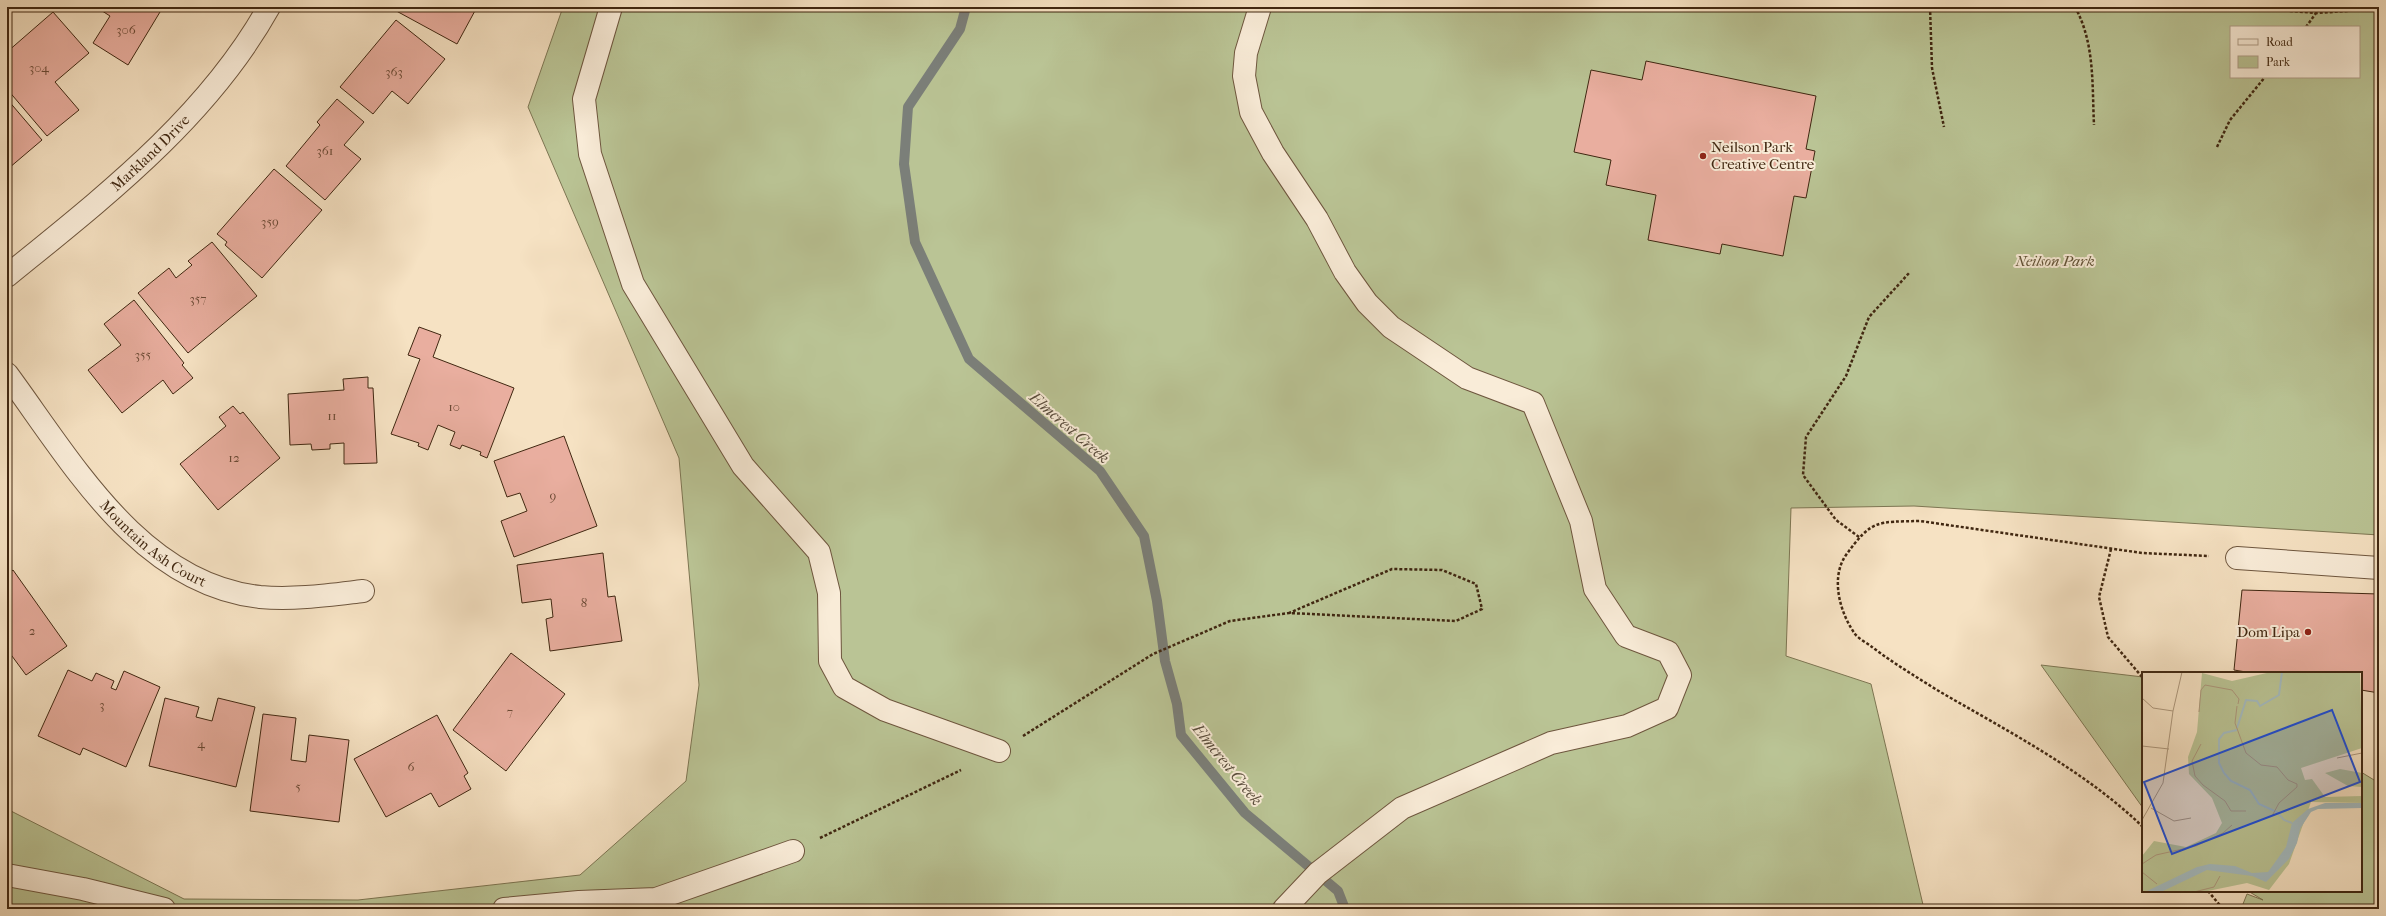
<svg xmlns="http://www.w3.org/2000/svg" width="2386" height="916" font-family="'IM FELL French Canon',serif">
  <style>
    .green { fill: #bac495; stroke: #7d7653; fill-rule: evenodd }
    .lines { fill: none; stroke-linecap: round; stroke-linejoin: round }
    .stream { stroke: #7b7f79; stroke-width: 10 }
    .building { fill: #e9ae9f; stroke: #402711 }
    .minor-casing { stroke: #6e563e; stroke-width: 24 }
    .path { stroke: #402711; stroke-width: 2.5; stroke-dasharray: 3 2; stroke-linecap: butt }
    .minor { stroke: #f9ecd8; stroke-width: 22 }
    .poi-dot { fill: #8f2418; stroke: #f9ecd8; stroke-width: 1.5 }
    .labels { text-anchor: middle; stroke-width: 4; stroke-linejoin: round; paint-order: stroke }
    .number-label { font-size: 13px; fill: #6a4934 }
    .poi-label { font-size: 15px; fill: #402711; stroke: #f9ecd8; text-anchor: start }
    .street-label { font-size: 15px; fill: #402711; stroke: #f9ecd8 }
    .park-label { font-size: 15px; font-style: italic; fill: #5e4e32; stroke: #f9ecd8 }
    .water-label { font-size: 16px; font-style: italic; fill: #594c3c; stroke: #f9ecd8 }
    .inset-river { fill: none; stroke: #a3babf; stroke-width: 2 }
    .inset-road { fill: none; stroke: #ad977c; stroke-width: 1 }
    .view { fill: #1d4ed8; fill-opacity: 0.15; stroke: #1d4ed8; stroke-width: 2 }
    .inset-edge { fill: none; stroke: #402711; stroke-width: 2 }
  </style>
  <rect width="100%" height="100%" fill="#f6e2c3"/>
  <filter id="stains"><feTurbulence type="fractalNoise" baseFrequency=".005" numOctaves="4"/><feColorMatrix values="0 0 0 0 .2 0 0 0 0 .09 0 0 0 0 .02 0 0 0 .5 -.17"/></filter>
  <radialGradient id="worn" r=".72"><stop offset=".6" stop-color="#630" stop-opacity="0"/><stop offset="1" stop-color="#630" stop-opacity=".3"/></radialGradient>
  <!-- green -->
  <g class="green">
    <path d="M563,7H2379V535L1914,506L1791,508L1786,656L1871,684L1924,909H7V809L184,899L358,900L580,875L686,781L699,685L679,458L528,107ZM2231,27H2359V77H2231Z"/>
    <polygon points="2041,665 2143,677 2143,808"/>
    <polygon points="2361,772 2379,783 2379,909 2241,909 2247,894 2263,900 2248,891 2361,891"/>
  </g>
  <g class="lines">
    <!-- stream -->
    <polyline class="stream" points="966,7 960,29 908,107 904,164 915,242 969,359 1100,471 1144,536 1157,601 1165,661 1177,704 1181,735 1245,813 1338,891 1345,909"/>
  </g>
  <!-- building -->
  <g class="building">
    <polygon points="96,7 163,7 128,65 93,43 110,16"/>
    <polygon points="389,7 477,7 457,44"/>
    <polygon points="53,12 89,53 55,82 79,110 47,136 7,89 7,52"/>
    <polygon points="396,20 445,59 408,104 392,91 373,114 340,87"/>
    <polygon points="1646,61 1816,96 1806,149 1815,151 1806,198 1794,196 1783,256 1722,244 1720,254 1648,240 1656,195 1606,185 1611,160 1574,152 1591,70 1642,80"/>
    <polygon points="7,99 42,140 9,168 7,166"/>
    <polygon points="337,99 364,122 344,145 361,159 325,200 286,166 320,125 317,122"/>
    <polygon points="274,169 322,210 262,278 225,245 227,242 217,234"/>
    <polygon points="212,242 257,296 188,353 138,293 169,268 176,278 192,265 188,261"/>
    <polygon points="134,300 184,363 182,365 193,378 173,394 163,380 122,413 88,370 121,345 104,324"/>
    <polygon points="419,327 441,335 433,357 514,388 487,458 480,455 481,452 462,445 460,449 450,445 455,432 438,425 428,450 418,446 419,443 391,434 420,359 408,355"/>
    <polygon points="368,377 368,388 373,388 377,463 344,464 344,443 330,444 330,449 312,450 311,444 290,445 288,394 344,390 343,379"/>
    <polygon points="233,406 240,414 243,412 280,458 218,510 180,464 226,426 219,417"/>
    <polygon points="564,436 597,526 514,557 501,521 527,511 520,493 507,497 494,461"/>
    <polygon points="603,553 608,597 615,596 622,641 550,651 546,619 553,617 551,599 522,603 517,565"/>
    <polygon points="13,570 67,646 26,675 9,652 7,653 7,575"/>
    <polygon points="2242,590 2379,594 2379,693 2361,690 2361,673 2252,673 2234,670"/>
    <polygon points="511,653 565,694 506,771 453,730"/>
    <polygon points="68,670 92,681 96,673 114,681 111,688 116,690 124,671 160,687 126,767 83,748 80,755 38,736"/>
    <polygon points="165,698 199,707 196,717 212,721 218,698 255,707 236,787 149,766"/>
    <polygon points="263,714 296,718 291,760 306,762 309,735 349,740 339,822 250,811"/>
    <polygon points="437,715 468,773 464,776 471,789 439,807 431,793 386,817 354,759"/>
  </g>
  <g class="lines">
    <!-- minor casing -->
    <g class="minor-casing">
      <g id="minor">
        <polyline points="611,7 584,99 590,154 633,284 743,466 819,552 829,593 830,661 844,687 885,710 999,751"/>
        <polyline points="1260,7 1246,53 1244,76 1251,112 1273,153 1317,219 1345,272 1367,303 1391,327 1467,378 1533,403 1581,521 1595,589 1626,636 1668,652 1680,675 1667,708 1627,726 1551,743 1402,808 1318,873 1284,909"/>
        <path id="s1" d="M7,276C104,197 207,118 269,7"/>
        <path id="s2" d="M7,374C72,462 140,584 260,597C295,600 329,595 363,591"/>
        <polyline points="2237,558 2379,568"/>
        <polyline points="7,875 83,889 164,909"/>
        <polyline points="504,909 579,902 656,899 793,851"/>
      </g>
    </g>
    <!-- path -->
    <g class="path">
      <polyline points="1930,7 1932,68 1944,127"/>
      <path d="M2075,7C2095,43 2092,85 2094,125"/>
      <polyline points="2240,7 2316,13 2379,9"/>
      <polyline points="2306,27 2316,13"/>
      <polyline points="2217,147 2230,120 2265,77"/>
      <polyline points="1859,537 1836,520 1803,475 1806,437 1846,376 1869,317 1910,272"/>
      <polyline points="2111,549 2099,597 2108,637 2143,678"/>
      <polyline points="1023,736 1153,654 1230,621 1289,613 1456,621 1482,609 1476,584 1442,570 1392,569 1289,613"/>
      <path d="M2143,827C2084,770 2007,731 1937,690C1915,676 1893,663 1872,647C1867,643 1859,639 1855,634C1840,613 1830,578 1846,555C1872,519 1877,522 1920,521L2142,553L2209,556"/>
      <polyline points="820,838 961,770"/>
      <polyline points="2208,891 2223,909"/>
    </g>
    <!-- minor -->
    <use href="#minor" class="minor"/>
  </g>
  <!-- markers -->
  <g class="poi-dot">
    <circle cx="1703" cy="156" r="4"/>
    <circle cx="2308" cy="632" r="4"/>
  </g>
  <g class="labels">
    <!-- number labels -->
    <g class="number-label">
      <text x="126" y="34">306</text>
      <text x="39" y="72">304</text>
      <text x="394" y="76">363</text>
      <text x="325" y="155">361</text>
      <text x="270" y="226">359</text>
      <text x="198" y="303">357</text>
      <text x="143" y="359">355</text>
      <text x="454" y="411">10</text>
      <text x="332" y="420">11</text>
      <text x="234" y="462">12</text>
      <text x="553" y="500">9</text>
      <text x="584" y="607">8</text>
      <text x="32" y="635">2</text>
      <text x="102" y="709">3</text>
      <text x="510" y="716">7</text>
      <text x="201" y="748">4</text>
      <text x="411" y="771">6</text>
      <text x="298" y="791">5</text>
    </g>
    <!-- poi labels -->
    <g class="poi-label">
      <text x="1711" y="152">Neilson Park<tspan x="1711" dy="17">Creative Centre</tspan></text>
      <text x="2300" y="637" text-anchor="end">Dom Lipa</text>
    </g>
    <!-- street labels -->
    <g class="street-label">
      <text dy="5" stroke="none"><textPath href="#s1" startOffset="189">Markland Drive</textPath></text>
      <text dy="5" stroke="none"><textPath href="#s2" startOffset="226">Mountain Ash Court</textPath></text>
    </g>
    <!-- park labels -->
    <g class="park-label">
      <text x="2055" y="266">Neilson Park</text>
    </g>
    <!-- water labels -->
    <g class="water-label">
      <text transform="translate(1070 427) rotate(41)" y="6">Elmcrest Creek</text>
      <text transform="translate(1228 764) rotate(51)" y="6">Elmcrest Creek</text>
    </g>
  </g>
  <!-- overview -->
  <g transform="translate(2142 672)">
    <rect width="220" height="220" fill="#f6e2c3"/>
    <path d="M129,0H218L220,76L159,96L163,108L170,107L183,125L220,124V131L169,130L147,192L127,218L105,211L61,220H0V184L12,169L44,175L74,161L80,151L70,126L47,102L46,85L55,60L60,1L90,9ZM198,97L220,101V115L206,114L183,101Z" fill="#bac495"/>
    <path d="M183,131H220V136L176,137L169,140L158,157L155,171L147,187L124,210L110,204L65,198L19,220H3L55,195L68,192L93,194L110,201L126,200L144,175L150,151L166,137Z" fill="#a3babf"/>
    <path class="inset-river" d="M95,56L104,28L115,29L118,34L137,23L140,0M95,58L82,61L77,67V91L82,101L89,109L108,118L117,132L135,140L142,148L150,151"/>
    <path class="inset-road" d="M0,26L11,36L31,39M95,34L93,51L104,81L119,93L135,95L146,108L155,112V115L137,131L130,144M57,40L59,18L63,13L90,18L97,27L96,32M59,72L50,89L53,104L61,113L83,129L89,139H104M0,74L27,77M195,86L220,81M9,136L32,149L49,146M0,148L21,111L31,39L40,0M0,192L14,183L54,174L81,161L90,153M0,200L15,212M52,220L72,215L78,204"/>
    <path class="view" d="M190,38L218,110L30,182L2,110Z"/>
    <rect width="220" height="220" class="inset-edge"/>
  </g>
  <!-- margin -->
  <rect width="2386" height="916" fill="none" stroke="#f6e2c3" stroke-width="24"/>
  <rect x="8" y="8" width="2370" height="900" fill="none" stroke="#402711" stroke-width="2"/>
  <rect x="12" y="12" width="2362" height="892" fill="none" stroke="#402711"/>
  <!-- legend -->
  <rect x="2230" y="26" width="130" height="52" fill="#f9ecd8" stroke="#af9d88"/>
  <rect x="2238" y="39" width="20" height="6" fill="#f9ecd8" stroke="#af9d88"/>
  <text x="2266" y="46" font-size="12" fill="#402711">Road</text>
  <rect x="2238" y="56" width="20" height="12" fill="#bac495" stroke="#af9d88"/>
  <text x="2266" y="66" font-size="12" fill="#402711">Park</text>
  <rect width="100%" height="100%" filter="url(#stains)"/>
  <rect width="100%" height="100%" fill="url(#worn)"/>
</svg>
